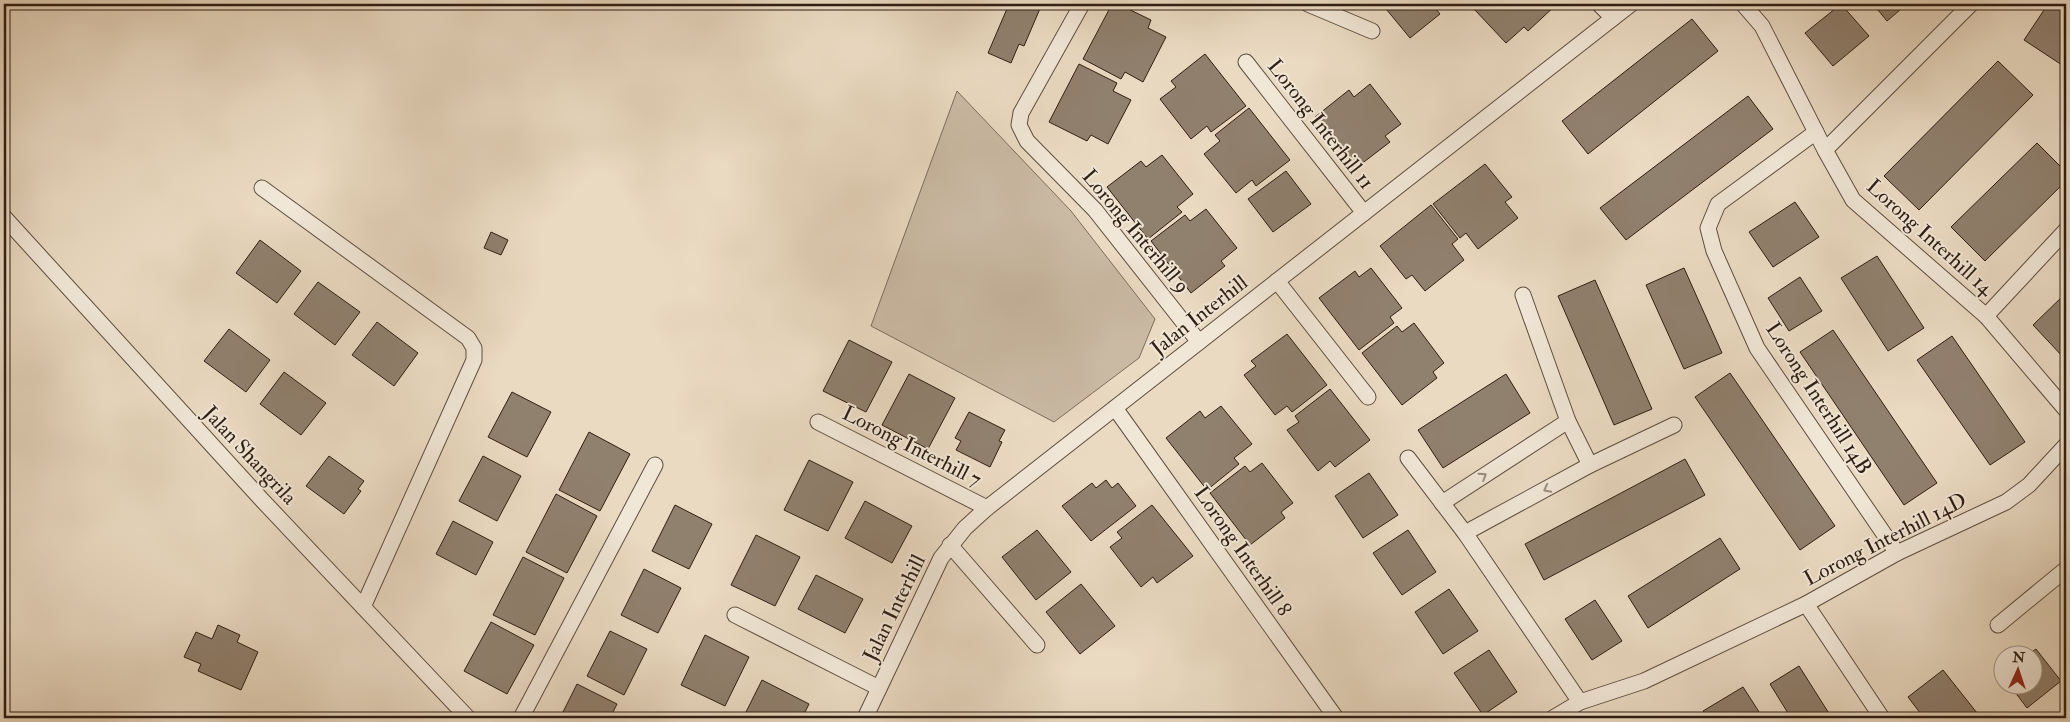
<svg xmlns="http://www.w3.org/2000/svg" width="2070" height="722" font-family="'IM FELL Double Pica',serif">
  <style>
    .green { fill: #cabaa4; stroke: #7c6c5c }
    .building { fill: #90806e; stroke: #2f1e13 }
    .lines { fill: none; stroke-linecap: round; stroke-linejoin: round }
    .street-casing { stroke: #5e4d3f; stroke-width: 17 }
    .street { stroke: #f1e7d7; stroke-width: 15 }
    .oneway { stroke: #9a8d7f }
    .labels { text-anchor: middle; stroke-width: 4; stroke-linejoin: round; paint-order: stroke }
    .street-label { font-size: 21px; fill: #2f1e13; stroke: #f1e7d7 }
  </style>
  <rect width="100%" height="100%" fill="#eadac2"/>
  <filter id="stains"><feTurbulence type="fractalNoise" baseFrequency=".004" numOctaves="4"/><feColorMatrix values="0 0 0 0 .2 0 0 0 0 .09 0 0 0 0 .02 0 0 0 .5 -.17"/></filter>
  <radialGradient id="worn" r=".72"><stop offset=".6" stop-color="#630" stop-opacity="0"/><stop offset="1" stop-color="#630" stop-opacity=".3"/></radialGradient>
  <!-- green -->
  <polygon class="green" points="957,91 1071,211 1155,319 1139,358 1054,422 871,326"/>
  <!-- building -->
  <g class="building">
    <polygon points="1009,4 1042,4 1024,46 1019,44 1011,63 988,53"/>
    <polygon points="1112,4 1118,4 1151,20 1148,28 1166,37 1143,82 1125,72 1121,79 1083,59"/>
    <polygon points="1382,4 1432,4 1440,14 1410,38"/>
    <polygon points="1478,4 1557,4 1528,31 1524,27 1506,43 1473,8"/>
    <polygon points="1841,4 1869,36 1833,66 1805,33"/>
    <polygon points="1873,4 1907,4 1887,21"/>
    <polygon points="2048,4 2066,4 2066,65 2065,67 2024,40"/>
    <polygon points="1692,19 1718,51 1588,154 1562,121"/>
    <polygon points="1205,54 1246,106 1211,132 1207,126 1191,139 1160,99 1176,87 1171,81"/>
    <polygon points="1998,61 2033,95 1919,210 1884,176"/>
    <polygon points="1079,64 1117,83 1113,91 1131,100 1108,144 1091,135 1087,141 1049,122"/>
    <polygon points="1370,84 1401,124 1385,136 1390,142 1356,168 1315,117 1349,90 1354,97"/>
    <polygon points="1748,96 1773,129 1626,240 1600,208"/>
    <polygon points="1249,108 1290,160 1256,186 1252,180 1236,193 1204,154 1220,141 1215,135"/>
    <polygon points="2037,143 2066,172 2066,181 1985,261 1951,227"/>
    <polygon points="1162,155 1193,194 1177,207 1182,212 1148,239 1107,187 1141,161 1146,167"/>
    <polygon points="1485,164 1512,197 1505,202 1518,218 1478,249 1466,233 1460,238 1433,204"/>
    <polygon points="1286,171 1311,204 1273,232 1248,199"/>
    <polygon points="1795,202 1819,237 1773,267 1749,232"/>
    <polygon points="1431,205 1458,239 1452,244 1464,260 1425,291 1412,275 1406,279 1380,246"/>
    <polygon points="1206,209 1237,248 1221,261 1225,266 1191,293 1151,241 1185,215 1190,221"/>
    <polygon points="491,232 508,240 501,255 484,248"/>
    <polygon points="260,240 301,271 277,303 236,273"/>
    <polygon points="1877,256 1924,328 1888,351 1841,278"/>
    <polygon points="1371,268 1402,308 1390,317 1394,323 1359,350 1319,298 1355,271 1359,277"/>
    <polygon points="1684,268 1722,353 1684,369 1646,285"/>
    <polygon points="1800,277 1822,311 1789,331 1768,298"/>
    <polygon points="1595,280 1652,409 1614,425 1558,296"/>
    <polygon points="318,282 360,312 335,345 294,314"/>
    <polygon points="2066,293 2066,355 2064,358 2033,325"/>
    <polygon points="377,322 418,353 394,386 352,355"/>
    <polygon points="1414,323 1444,363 1433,372 1437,378 1402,405 1362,353 1397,326 1402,332"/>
    <polygon points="229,329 270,360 246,392 204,361"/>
    <polygon points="1833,330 1937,483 1904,505 1800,352"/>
    <polygon points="1287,334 1327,385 1292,412 1287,406 1275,415 1244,375 1256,366 1251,361"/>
    <polygon points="1952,336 2025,442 1990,465 1917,360"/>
    <polygon points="849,340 892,362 866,412 823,391"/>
    <polygon points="284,372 326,403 301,435 260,404"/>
    <polygon points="1730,373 1835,526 1800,550 1695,397"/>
    <polygon points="909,374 955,398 928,449 882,425"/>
    <polygon points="1506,374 1530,413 1443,468 1418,430"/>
    <polygon points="1330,389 1370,440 1335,467 1330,461 1318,471 1287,430 1299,422 1295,416"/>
    <polygon points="512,392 551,412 527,457 488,437"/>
    <polygon points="1221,406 1252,444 1234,458 1239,464 1207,490 1166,438 1200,411 1205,418"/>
    <polygon points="969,412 1005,430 999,441 1002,442 990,467 956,450 961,441 955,438"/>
    <polygon points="589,432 630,454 600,511 559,490"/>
    <polygon points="329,456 364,481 358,489 361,491 344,514 306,486"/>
    <polygon points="483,456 521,476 497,521 459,501"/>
    <polygon points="1685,459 1705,495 1544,580 1525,544"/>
    <polygon points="809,460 853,482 828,531 784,510"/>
    <polygon points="1262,463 1293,503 1281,512 1285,518 1250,545 1210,493 1245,466 1250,472"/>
    <polygon points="1369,473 1398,515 1363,538 1335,496"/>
    <polygon points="1106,480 1112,488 1118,483 1136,506 1091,541 1062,506 1092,483 1096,488"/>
    <polygon points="556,494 597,516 567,573 526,552"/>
    <polygon points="865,501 912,526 892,563 845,538"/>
    <polygon points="675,505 712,524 689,569 652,551"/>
    <polygon points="1152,505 1193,556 1157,583 1153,577 1141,587 1110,547 1122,538 1117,532"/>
    <polygon points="453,521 493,542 476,575 436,554"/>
    <polygon points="1037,530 1071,572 1036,600 1002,557"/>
    <polygon points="1408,530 1436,572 1402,595 1373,553"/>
    <polygon points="756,535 800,557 775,606 731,585"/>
    <polygon points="1720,538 1740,569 1648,628 1628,596"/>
    <polygon points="523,557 564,578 535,635 493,615"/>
    <polygon points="644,569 681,588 658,633 621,615"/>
    <polygon points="816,575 863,599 845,633 798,609"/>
    <polygon points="1081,584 1115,626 1080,654 1046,612"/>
    <polygon points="1449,589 1478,631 1443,654 1415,612"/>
    <polygon points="1595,600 1622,641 1592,660 1565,619"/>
    <polygon points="491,622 534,645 507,694 464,671"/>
    <polygon points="218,625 240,635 237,642 258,652 241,690 198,671 201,664 184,657 196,632 212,639"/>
    <polygon points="610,631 647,649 624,695 587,676"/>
    <polygon points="705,635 749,657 725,706 681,685"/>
    <polygon points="2036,649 2061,681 2027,708 2009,684 2032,684 2032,654 2029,654"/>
    <polygon points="1489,650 1517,692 1483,715 1454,673"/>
    <polygon points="1799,666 1830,715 1824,718 1791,718 1770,684"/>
    <polygon points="1943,670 1981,718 1924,718 1908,697"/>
    <polygon points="762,680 809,704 802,718 753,718 745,714"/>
    <polygon points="577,684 617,704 610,718 560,718"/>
    <polygon points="1743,687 1763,718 1707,718 1703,711"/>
  </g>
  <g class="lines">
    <!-- street casing -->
    <g class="street-casing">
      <g id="street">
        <polyline points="1082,4 1021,113 1019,125 1027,141 1095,210 1199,342"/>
        <polyline points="1308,4 1372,31"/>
        <polyline points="1599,4 1613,18"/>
        <polyline points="1743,4 1762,26 1825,150 1853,200 1986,316 2066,410"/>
        <polyline points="1246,62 1364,213"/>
        <polyline points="1816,132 1718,204 1708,228 1714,251 1757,348 1897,553"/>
        <polyline points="1825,150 1971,4"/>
        <polyline points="262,188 468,338 474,348 474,360 363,607"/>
        <polyline points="4,217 262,500 468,718"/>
        <polyline points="1277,281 1368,397"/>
        <polyline points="1523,295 1568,421 1590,465"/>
        <polyline points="1986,316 2066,230"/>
        <polyline points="1115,408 1336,718"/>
        <polyline points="818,422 987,508"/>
        <polyline points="1408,458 1465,533 1580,702"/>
        <polyline points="1442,503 1568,421"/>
        <polyline points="1465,533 1590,465 1674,425"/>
        <polyline points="950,545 1037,645"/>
        <polyline points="735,615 879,688"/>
        <polyline points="1998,625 2066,569"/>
        <polyline points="521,718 655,465"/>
        <polyline points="865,718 941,558 965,528 987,508 1631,4"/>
        <polyline points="1553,718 1580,702 1644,681 1806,604"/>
        <polyline points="1882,718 1806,604 1897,553 2006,502 2029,485 2066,445"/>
      </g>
    </g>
    <!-- street -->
    <use href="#street" class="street"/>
  </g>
  <!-- one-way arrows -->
  <defs><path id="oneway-chevron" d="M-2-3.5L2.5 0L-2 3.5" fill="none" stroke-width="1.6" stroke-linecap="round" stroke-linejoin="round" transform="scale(1.25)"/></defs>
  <g class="oneway">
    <use href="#oneway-chevron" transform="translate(1483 476) rotate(-33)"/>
    <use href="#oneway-chevron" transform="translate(1547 489) rotate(152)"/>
  </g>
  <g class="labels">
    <!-- street labels -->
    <g class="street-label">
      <text transform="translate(1321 124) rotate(52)" y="7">Lorong Interhill 11</text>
      <text transform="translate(1136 231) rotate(50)" y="7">Lorong Interhill 9</text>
      <text transform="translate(1930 237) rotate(42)" y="7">Lorong Interhill 14</text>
      <text transform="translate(1199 315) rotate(-38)" y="7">Jalan Interhill</text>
      <text transform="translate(1819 398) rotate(57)" y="7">Lorong Interhill 14B</text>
      <text transform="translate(912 446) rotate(27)" y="7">Lorong Interhill 7</text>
      <text transform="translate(250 455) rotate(47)" y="7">Jalan Shangrila</text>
      <text transform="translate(1885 539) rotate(-27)" y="7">Lorong Interhill 14D</text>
      <text transform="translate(1243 551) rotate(55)" y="7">Lorong Interhill 8</text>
      <text transform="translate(894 608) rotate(-64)" y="7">Jalan Interhill</text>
    </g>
  </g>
  <!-- margin -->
  <rect width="2070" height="722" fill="none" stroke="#eadac2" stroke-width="20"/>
  <rect x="5" y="5" width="2060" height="712" fill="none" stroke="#2f1e13" stroke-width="2.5"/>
  <rect x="10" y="10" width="2050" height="702" fill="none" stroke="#2f1e13"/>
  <!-- north arrow -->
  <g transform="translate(2018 670) rotate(3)"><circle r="24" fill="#f1e7d7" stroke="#a39789"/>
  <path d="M0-4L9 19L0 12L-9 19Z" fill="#8f2418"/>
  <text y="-8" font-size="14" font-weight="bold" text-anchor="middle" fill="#2f1e13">N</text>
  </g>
  <rect width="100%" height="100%" filter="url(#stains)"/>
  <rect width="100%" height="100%" fill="url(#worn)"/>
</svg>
